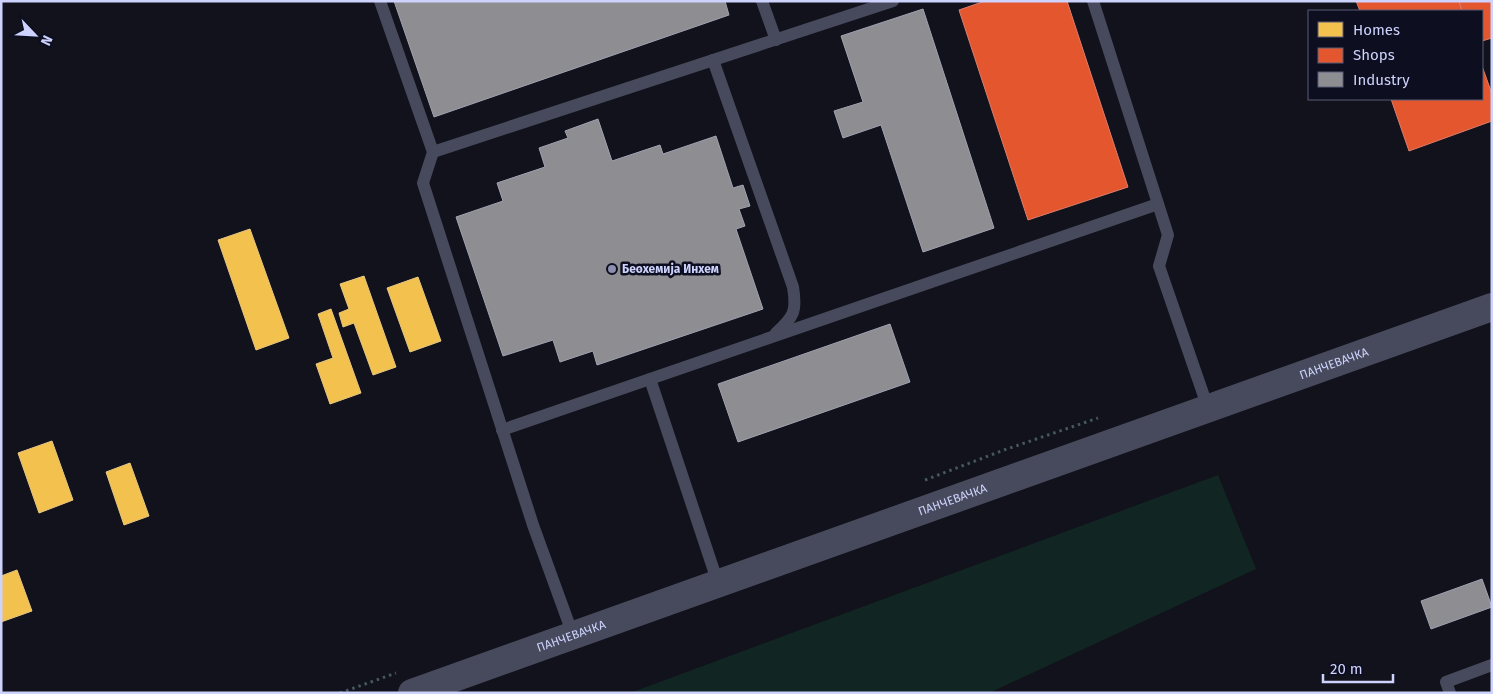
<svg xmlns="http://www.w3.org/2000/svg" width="1493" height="694" font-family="'Fira Sans',sans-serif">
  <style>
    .green { fill: #112622 }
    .homes { fill: #f2c14e; stroke: #e7c682 }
    .shops { fill: #e4572e; stroke: #dd7c6c }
    .industry { fill: #8d8d92; stroke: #a0a2b2 }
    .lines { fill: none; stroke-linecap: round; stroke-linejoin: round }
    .path { stroke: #47575e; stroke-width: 3; stroke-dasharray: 2.5 4; stroke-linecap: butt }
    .service { stroke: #474a5c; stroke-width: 12 }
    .tertiary { stroke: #474a5c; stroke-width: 28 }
    .poi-dot { fill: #8c8fae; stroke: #0d0e1f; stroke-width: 2 }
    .labels { text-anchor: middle; stroke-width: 5; stroke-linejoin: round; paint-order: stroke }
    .poi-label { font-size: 12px; font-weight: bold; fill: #ced3fd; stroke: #0d0e1f; text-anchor: start }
    .street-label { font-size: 12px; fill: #ced3fd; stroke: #0d0e1f }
  </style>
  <rect width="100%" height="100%" fill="#11121b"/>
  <!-- green -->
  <polygon class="green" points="1218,475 1256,569 989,693 630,693"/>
  <!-- homes -->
  <g class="homes">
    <polygon points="250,229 289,338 256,350 218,240"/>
    <polygon points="364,276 396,367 373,375 354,323 343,327 339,313 349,309 340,284"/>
    <polygon points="418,277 441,341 410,352 387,288"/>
    <polygon points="331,309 361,393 330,404 316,364 333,358 318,314"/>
    <polygon points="52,441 73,500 39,513 18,453"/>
    <polygon points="130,463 149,516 124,525 106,472"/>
    <polygon points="17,570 32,611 1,622 1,576"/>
  </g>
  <!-- shops -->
  <g class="shops">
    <polygon points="985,1 1067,1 1128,187 1028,220 959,10"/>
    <polygon points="1356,1 1459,1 1462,11 1360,11"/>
    <polygon points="1459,1 1492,1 1492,38 1482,41 1482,11 1462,11"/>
    <polygon points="1482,66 1492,94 1492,121 1409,151 1391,99 1482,99"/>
  </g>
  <!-- industry -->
  <g class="industry">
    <polygon points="394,1 725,1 729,15 434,117"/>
    <polygon points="923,9 994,228 923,252 881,125 843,138 834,111 863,102 841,36"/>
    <polygon points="598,119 612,161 660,145 663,154 716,136 733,188 743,185 750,206 739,209 745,226 736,229 763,309 597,365 593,351 560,362 553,340 503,356 456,217 503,201 497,183 545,167 539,148 568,138 565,131"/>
    <polygon points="890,324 910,382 738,442 718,384"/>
    <polygon points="1482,579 1492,607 1431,629 1421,601"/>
  </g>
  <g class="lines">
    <!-- path -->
    <g class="path">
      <polyline points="925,480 1004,450 1098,418"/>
      <polyline points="340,693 396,673"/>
    </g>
    <!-- service -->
    <g class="service">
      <polyline points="380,1 433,152 423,183 533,525 573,635"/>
      <polyline points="762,1 776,40"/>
      <polyline points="1093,1 1168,235 1159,266 1208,408"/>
      <path d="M713,60L793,287C797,311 794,317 776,333"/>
      <polyline points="433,152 893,1"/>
      <polyline points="650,379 718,583"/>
      <polyline points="502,430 1158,204"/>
      <polyline points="1450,693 1446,682 1492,665"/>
    </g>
    <!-- tertiary -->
    <path class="tertiary" id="s1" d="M412,693L1492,307"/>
  </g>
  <!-- markers -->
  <circle class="poi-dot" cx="612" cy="269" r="5"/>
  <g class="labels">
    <!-- poi labels -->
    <g class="poi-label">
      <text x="622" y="273">Беохемија Инхем</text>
    </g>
    <!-- street labels -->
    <g class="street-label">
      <text dy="4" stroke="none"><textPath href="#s1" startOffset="979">ПАНЧЕВАЧКА</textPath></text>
      <text dy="4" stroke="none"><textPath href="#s1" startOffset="574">ПАНЧЕВАЧКА</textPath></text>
      <text dy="4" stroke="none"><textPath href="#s1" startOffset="169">ПАНЧЕВАЧКА</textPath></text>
    </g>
  </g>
  <!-- border -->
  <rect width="1493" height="694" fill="none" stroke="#ced3fd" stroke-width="5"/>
  <!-- legend -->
  <rect x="1308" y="10" width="175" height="90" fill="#0d0e1f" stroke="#5a5d78"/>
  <rect x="1318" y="22" width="25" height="15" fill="#f2c14e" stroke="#5a5d78"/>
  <text x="1353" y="35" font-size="15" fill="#ced3fd">Homes</text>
  <rect x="1318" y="48" width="25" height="15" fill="#e4572e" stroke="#5a5d78"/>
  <text x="1353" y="60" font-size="15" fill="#ced3fd">Shops</text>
  <rect x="1318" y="72" width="25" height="15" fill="#8d8d92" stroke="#5a5d78"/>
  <text x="1353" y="85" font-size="15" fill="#ced3fd">Industry</text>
  <!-- north arrow -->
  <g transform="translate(35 35) rotate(115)" stroke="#0d0e1f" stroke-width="4" paint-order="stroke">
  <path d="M0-4L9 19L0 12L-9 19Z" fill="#ced3fd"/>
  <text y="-8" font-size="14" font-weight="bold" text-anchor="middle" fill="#ced3fd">N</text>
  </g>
  <!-- scale -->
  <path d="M1323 674v8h70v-8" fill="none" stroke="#ced3fd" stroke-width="2.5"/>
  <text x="1330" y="674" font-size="15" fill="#ced3fd" stroke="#0d0e1f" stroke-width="4" paint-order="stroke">20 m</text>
</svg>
